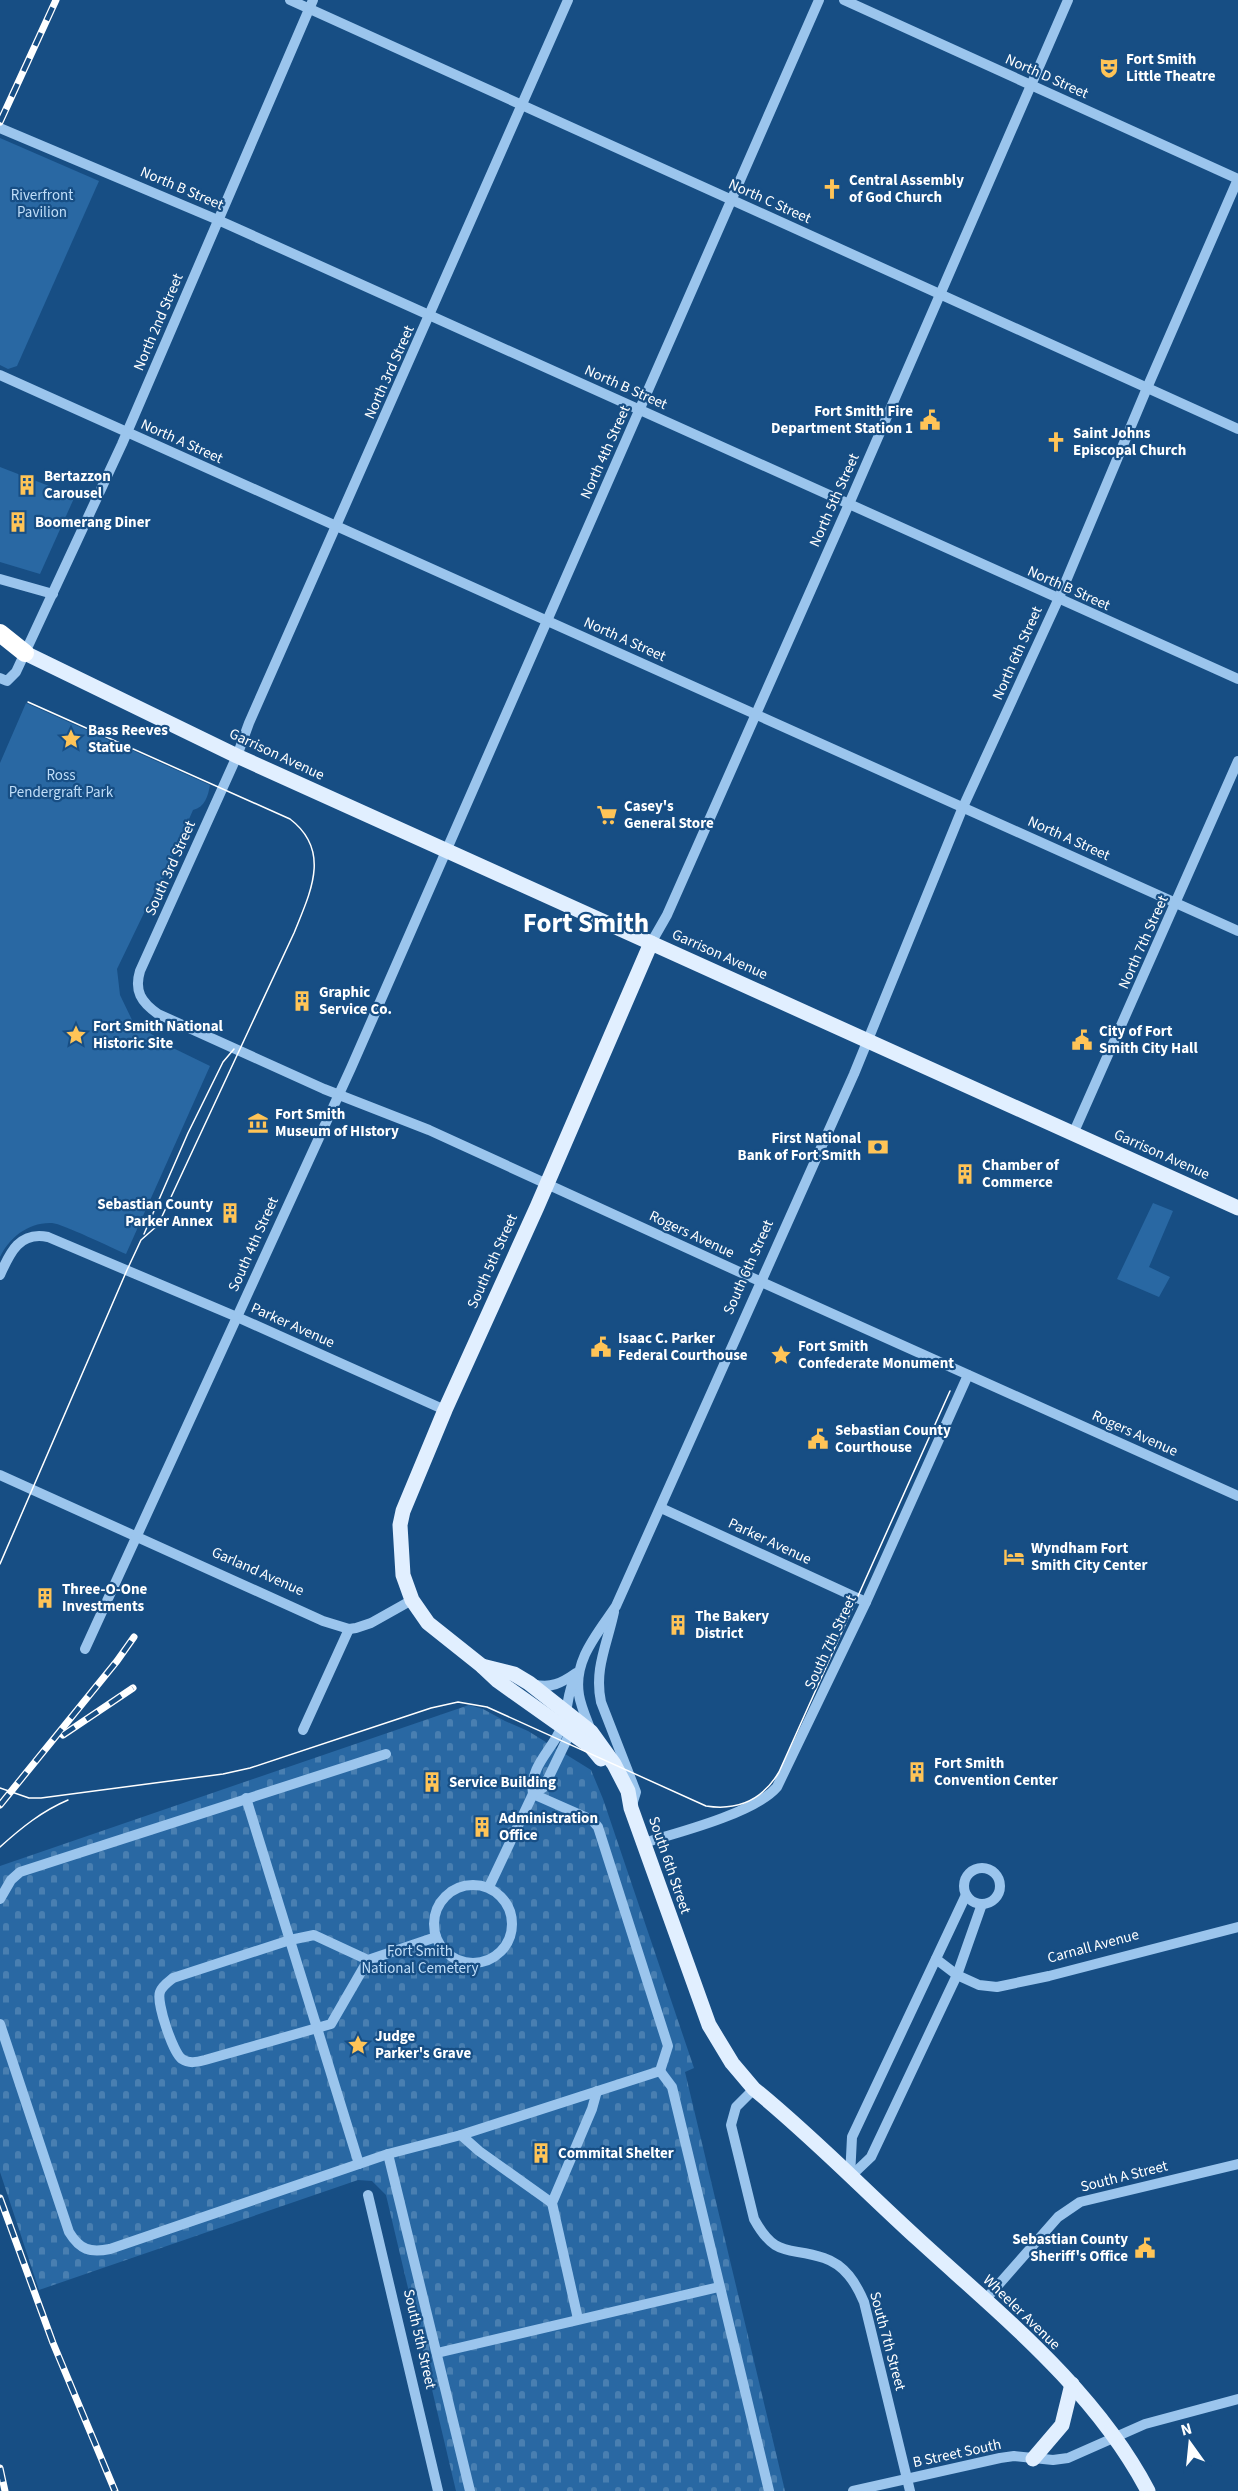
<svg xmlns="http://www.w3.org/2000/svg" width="1238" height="2491" font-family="'Source Sans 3',sans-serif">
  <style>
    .cemetery { fill: url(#cemetery-stones) }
    .green { fill: #2968a3 }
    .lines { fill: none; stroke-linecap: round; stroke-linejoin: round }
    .minor { stroke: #9bc5ed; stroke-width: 10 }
    .major { stroke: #e1efff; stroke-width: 15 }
    .highway { stroke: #fff; stroke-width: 18 }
    .tram { stroke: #fff; stroke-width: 1.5 }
    .rail-casing { stroke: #fff; stroke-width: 7 }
    .rail { stroke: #174e84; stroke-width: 4.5; stroke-dasharray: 14; stroke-linecap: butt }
    .labels { text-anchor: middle; stroke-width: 4.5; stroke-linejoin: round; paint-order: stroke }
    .poi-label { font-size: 15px; font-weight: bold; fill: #fff; stroke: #174e84; text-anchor: start }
    .street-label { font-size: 15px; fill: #fff; stroke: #174e84 }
    .park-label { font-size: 15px; fill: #c0def9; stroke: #174e84 }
    .town-label { font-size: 27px; font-weight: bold; fill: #fff; stroke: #174e84 }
  </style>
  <defs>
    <pattern id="cemetery-stones" width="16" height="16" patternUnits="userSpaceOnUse" patternTransform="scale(1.5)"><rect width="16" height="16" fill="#2968a3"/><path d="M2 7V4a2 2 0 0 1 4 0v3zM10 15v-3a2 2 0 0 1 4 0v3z" fill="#497fb1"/></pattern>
  </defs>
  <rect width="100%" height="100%" fill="#174e84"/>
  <!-- cemetery -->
  <polygon class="cemetery" points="469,1705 483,1709 505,1721 528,1731 591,1770 603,1799 694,2068 685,2072 785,2491 456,2491 386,2195 372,2181 358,2180 39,2290 0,2172 0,1866"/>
  <!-- green -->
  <g class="green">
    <polygon points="0,138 99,181 17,366 8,369 0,365"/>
    <polygon points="0,467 75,496 40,574 0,562"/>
    <path d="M26,703L210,785C208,796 205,807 193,810L160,886H157L117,969L120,995L133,1022L171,1047L210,1066L126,1254C112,1248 63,1224 52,1223C28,1222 9,1238 0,1257V763Z"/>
    <polygon points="1153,1203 1173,1211 1149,1267 1170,1277 1159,1297 1117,1279"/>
  </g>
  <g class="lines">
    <!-- minor -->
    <g class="minor">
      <polyline points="290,0 1238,429"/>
      <path d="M568,0L249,723L237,756L140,971C134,991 141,1002 158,1014L324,1089L429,1130L746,1275L1238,1496"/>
      <polyline points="844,0 1238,179"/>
      <polyline points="0,128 218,220 1238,679"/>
      <polyline points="0,375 1238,931"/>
      <polyline points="0,579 53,594"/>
      <polyline points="0,678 7,681 16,672 122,444 313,0"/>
      <polyline points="651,943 667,915 849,504 1068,0"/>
      <polyline points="1073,1134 1238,761"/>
      <path d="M0,1275C10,1252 20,1231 48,1237L237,1317L445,1410"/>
      <polyline points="0,1475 323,1621 349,1629 356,1628 371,1623 412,1600"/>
      <polyline points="661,1508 866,1602"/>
      <path d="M614,1612C607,1645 594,1669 601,1702L636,1792L632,1805"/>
      <polyline points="85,1649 351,1068 819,0"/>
      <path d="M533,1684C550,1689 562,1683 576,1673"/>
      <polyline points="303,1730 349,1629"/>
      <path d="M591,1731C587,1720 581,1707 579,1695C573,1660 598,1633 616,1606L854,1074L963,807L1058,600L1147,388L1238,179"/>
      <polyline points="533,1794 592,1820 598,1827 668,2046 660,2071"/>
      <path d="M533,1794C529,1765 553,1750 562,1726C569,1709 566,1694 576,1675"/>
      <polyline points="246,1798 359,2164"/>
      <path d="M643,1843C677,1833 755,1813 777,1787L866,1602L968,1375"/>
      <circle cx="982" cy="1886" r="18"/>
      <circle cx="473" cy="1924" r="39"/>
      <polyline points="489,1887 533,1794 544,1787 570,1733"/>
      <polyline points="0,1899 11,1880 20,1872 386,1754"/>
      <polyline points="936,1959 957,1975 979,1985 997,1987 1049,1976 1238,1927"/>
      <path d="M368,1960L314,1935L290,1940L173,1978C168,1982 162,1986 160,1992C156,2002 173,2053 182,2059C189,2064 197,2062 205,2060L331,2024L368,1960L436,1937"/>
      <path d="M0,2024L69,2232C80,2250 90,2253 110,2249L388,2154L461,2135L660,2071"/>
      <polyline points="660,2071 672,2087 769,2491"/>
      <path d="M754,2089L736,2107L731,2125L754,2219C776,2259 788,2246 824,2258C845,2265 856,2283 864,2302L910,2491"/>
      <polyline points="461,2135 479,2151 552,2203"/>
      <polyline points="388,2154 470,2491"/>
      <polyline points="850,2177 852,2137 966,1895"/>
      <polyline points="850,2177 871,2157 957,1975 982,1904"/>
      <polyline points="368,2195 438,2491"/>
      <polyline points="985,2300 1058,2217 1080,2202 1238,2164"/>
      <polyline points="578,2319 552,2203 592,2109 597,2091"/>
      <polyline points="437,2353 719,2287"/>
      <polyline points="853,2491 1000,2458 1014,2456 1053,2460 1068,2458 1145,2424 1238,2399"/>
    </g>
    <!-- major -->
    <g class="major">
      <polyline points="25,653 237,756 1238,1208"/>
      <path d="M482,1666L514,1674L529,1683L591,1732L614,1764L628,1791L631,1808L709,2025L732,2063L754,2089C812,2136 864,2190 919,2240C1002,2316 1095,2390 1148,2491"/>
      <polyline points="601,1759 591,1747 498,1681 482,1666 428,1623 412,1600 403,1575 400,1525 403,1511 445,1410 537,1207 651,943"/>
      <polyline points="1033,2459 1062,2425 1072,2384"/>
    </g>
    <!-- highway -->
    <polyline class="highway" points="0,633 25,653"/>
    <!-- tram -->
    <g class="tram">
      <polyline points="144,1234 188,1133 223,1062 234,1049"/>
      <path d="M0,1564L127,1270L141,1240L158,1225L294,933C310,893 332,851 290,819L28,702"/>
      <path d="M0,1788L29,1798H41L223,1774L250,1768L431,1708L458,1702L487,1707L706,1806C738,1811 763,1799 779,1772L950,1391"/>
      <path d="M0,1847C21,1828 42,1811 68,1800"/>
    </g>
    <!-- rail casing -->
    <g class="rail-casing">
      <g id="rail">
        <polyline points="0,122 56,0"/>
        <polyline points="63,1735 133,1688"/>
        <polyline points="0,1805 117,1661 134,1637"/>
        <polyline points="0,2198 53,2343 115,2491"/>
        <polyline points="0,2468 5,2491"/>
      </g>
    </g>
    <!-- rail -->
    <use href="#rail" class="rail"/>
  </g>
  <!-- icons -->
  <defs>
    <g id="theatre-bare" transform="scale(1.62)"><path d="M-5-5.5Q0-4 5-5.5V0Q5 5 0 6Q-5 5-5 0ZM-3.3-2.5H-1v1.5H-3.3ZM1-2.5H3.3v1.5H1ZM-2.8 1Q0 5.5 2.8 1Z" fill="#ffc457" stroke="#174e84" stroke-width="2.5" paint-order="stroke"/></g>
    <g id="church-bare" transform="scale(1.62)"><path d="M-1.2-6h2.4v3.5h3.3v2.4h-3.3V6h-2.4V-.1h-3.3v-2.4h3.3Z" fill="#ffc457" stroke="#174e84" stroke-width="2.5" paint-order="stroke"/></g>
    <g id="civic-bare" transform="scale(1.62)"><path d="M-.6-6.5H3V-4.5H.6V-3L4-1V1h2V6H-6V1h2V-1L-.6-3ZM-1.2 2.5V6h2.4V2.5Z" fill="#ffc457" stroke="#174e84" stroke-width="2.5" paint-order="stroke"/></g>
    <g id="building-bare" transform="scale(1.62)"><path d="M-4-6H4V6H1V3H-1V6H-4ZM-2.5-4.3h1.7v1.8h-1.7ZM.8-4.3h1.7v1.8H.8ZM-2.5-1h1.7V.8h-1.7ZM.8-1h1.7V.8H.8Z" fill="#ffc457" stroke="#174e84" stroke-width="2.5" paint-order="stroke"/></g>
    <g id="sight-bare" transform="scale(1.62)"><path d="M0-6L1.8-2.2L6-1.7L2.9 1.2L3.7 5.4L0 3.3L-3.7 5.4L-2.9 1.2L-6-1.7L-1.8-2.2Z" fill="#ffc457" stroke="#174e84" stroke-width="2.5" paint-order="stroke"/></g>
    <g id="supermarket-bare" transform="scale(1.62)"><path d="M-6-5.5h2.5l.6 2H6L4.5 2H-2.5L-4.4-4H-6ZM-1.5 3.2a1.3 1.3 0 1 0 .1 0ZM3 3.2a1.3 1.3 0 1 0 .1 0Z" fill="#ffc457" stroke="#174e84" stroke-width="2.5" paint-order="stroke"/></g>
    <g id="museum-bare" transform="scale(1.62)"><path d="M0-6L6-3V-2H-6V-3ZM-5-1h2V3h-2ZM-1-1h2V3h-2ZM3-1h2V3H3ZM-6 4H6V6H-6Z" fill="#ffc457" stroke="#174e84" stroke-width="2.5" paint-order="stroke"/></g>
    <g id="bank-bare" transform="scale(1.62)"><path d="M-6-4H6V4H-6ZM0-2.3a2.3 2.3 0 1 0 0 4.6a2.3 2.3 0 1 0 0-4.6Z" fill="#ffc457" stroke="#174e84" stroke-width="2.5" paint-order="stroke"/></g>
    <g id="hotel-bare" transform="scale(1.62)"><path d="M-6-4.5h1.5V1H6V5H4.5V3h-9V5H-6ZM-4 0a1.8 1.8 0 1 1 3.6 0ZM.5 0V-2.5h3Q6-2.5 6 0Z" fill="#ffc457" stroke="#174e84" stroke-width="2.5" paint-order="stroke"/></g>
  </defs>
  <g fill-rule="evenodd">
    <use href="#theatre-bare" x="1109" y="68"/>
    <use href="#church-bare" x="832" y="189"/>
    <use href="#civic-bare" x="930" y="420"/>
    <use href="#church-bare" x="1056" y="442"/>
    <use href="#building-bare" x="27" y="485"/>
    <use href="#building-bare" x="18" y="522"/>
    <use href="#sight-bare" x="71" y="739"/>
    <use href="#supermarket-bare" x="607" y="815"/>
    <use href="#building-bare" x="302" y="1001"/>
    <use href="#sight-bare" x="76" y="1035"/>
    <use href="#civic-bare" x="1082" y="1040"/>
    <use href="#museum-bare" x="258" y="1123"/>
    <use href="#bank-bare" x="878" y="1147"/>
    <use href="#building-bare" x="965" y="1174"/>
    <use href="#building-bare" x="230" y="1213"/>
    <use href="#civic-bare" x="601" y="1347"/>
    <use href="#sight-bare" x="781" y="1355"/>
    <use href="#civic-bare" x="818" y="1439"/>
    <use href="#hotel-bare" x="1014" y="1557"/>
    <use href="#building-bare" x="45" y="1598"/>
    <use href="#building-bare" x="678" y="1625"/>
    <use href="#building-bare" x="917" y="1772"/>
    <use href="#building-bare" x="432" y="1782"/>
    <use href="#building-bare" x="482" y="1827"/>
    <use href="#sight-bare" x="358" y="2045"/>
    <use href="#building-bare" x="541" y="2153"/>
    <use href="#civic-bare" x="1145" y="2248"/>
  </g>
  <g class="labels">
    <!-- poi labels -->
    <g class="poi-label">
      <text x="1126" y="64">Fort Smith<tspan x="1126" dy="17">Little Theatre</tspan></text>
      <text x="849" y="185">Central Assembly<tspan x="849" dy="17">of God Church</tspan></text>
      <text x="913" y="416" text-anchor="end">Fort Smith Fire<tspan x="913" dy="17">Department Station 1</tspan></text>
      <text x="1073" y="438">Saint Johns<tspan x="1073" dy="17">Episcopal Church</tspan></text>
      <text x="44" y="481">Bertazzon<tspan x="44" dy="17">Carousel</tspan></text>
      <text x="35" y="527">Boomerang Diner</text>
      <text x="88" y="735">Bass Reeves<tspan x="88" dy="17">Statue</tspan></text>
      <text x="624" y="811">Casey's<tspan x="624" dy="17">General Store</tspan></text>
      <text x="319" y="997">Graphic<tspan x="319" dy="17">Service Co.</tspan></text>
      <text x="93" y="1031">Fort Smith National<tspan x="93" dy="17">Historic Site</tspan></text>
      <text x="1099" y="1036">City of Fort<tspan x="1099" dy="17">Smith City Hall</tspan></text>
      <text x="275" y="1119">Fort Smith<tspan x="275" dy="17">Museum of HIstory</tspan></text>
      <text x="861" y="1143" text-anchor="end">First National<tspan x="861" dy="17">Bank of Fort Smith</tspan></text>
      <text x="982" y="1170">Chamber of<tspan x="982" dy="17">Commerce</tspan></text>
      <text x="213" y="1209" text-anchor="end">Sebastian County<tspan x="213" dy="17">Parker Annex</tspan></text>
      <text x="618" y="1343">Isaac C. Parker<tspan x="618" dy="17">Federal Courthouse</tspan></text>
      <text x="798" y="1351">Fort Smith<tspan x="798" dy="17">Confederate Monument</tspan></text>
      <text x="835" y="1435">Sebastian County<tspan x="835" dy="17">Courthouse</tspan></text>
      <text x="1031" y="1553">Wyndham Fort<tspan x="1031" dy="17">Smith City Center</tspan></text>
      <text x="62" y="1594">Three-O-One<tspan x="62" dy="17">Investments</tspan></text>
      <text x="695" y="1621">The Bakery<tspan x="695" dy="17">District</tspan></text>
      <text x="934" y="1768">Fort Smith<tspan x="934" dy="17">Convention Center</tspan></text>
      <text x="449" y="1787">Service Building</text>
      <text x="499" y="1823">Administration<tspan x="499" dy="17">Office</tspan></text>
      <text x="375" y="2041">Judge<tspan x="375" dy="17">Parker's Grave</tspan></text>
      <text x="558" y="2158">Commital Shelter</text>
      <text x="1128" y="2244" text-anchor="end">Sebastian County<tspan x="1128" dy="17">Sheriff's Office</tspan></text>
    </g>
    <!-- street labels -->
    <g class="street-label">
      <text transform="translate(1047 76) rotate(24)" y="5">North D Street</text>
      <text transform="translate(182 188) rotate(23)" y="5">North B Street</text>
      <text transform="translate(770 201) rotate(24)" y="5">North C Street</text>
      <text transform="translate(158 322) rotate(-67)" y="5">North 2nd Street</text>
      <text transform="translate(389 372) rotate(-66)" y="5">North 3rd Street</text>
      <text transform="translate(626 387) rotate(24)" y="5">North B Street</text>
      <text transform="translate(182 441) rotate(24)" y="5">North A Street</text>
      <text transform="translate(605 452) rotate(-66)" y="5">North 4th Street</text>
      <text transform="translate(834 500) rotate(-66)" y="5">North 5th Street</text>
      <text transform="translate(1069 588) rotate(24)" y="5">North B Street</text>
      <text transform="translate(625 639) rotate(24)" y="5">North A Street</text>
      <text transform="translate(1017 653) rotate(-66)" y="5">North 6th Street</text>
      <text transform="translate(277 754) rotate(25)" y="5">Garrison Avenue</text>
      <text transform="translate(1069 838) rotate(24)" y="5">North A Street</text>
      <text transform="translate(170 868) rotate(-66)" y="5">South 3rd Street</text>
      <text transform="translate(1143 942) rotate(-66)" y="5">North 7th Street</text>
      <text transform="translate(720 954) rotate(24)" y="5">Garrison Avenue</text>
      <text transform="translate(1162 1154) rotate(24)" y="5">Garrison Avenue</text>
      <text transform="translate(692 1234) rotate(25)" y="5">Rogers Avenue</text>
      <text transform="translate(253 1244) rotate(-66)" y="5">South 4th Street</text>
      <text transform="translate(492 1261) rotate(-66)" y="5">South 5th Street</text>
      <text transform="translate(748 1267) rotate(-66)" y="5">South 6th Street</text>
      <text transform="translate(293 1325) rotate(24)" y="5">Parker Avenue</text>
      <text transform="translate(1135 1433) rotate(24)" y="5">Rogers Avenue</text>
      <text transform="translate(770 1541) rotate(25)" y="5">Parker Avenue</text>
      <text transform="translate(258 1571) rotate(24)" y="5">Garland Avenue</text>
      <text transform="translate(830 1642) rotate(-65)" y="5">South 7th Street</text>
      <text transform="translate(670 1865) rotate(71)" y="5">South 6th Street</text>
      <text transform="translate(1093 1946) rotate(-15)" y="5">Carnall Avenue</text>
      <text transform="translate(1124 2176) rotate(-14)" y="5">South A Street</text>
      <text transform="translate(1022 2312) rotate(44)" y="5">Wheeler Avenue</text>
      <text transform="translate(420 2339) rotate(77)" y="5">South 5th Street</text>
      <text transform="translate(888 2341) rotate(75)" y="5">South 7th Street</text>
      <text transform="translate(957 2453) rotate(-12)" y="5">B Street South</text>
    </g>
    <!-- park labels -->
    <g class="park-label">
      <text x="42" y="200">Riverfront<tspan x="42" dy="17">Pavilion</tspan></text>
      <text x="61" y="780">Ross<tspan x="61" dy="17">Pendergraft Park</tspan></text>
      <text x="420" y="1956">Fort Smith<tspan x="420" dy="17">National Cemetery</tspan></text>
    </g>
    <!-- town labels -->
    <g class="town-label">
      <text x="586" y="932">Fort Smith</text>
    </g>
  </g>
  <!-- north arrow -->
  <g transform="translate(1190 2443) rotate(345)" stroke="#174e84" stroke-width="4.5" paint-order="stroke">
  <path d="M0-4.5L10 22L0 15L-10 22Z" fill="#ffffff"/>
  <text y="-9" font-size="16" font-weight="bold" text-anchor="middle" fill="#ffffff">N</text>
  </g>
</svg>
